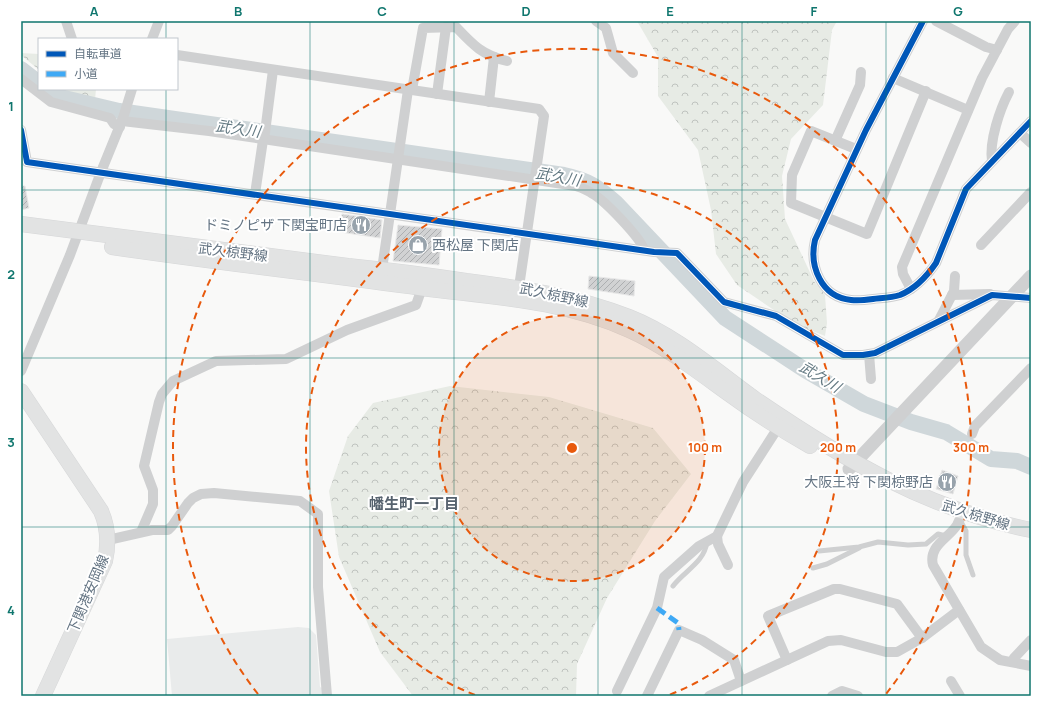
<svg xmlns="http://www.w3.org/2000/svg" width="1052" height="717" font-family="Manrope,'Noto Sans JP',sans-serif">
  <style>
    .built { fill: #e9ebeb }
    .forest { fill: url(#forest-crowns) }
    .lines { fill: none; stroke-linecap: round; stroke-linejoin: round }
    .river { stroke: #cfd7da; stroke-width: 16 }
    .building { fill: url(#building-hatch); stroke: #e8e8e8 }
    .secondary-casing { stroke: #d6d7d8; stroke-width: 16 }
    .service { stroke: #cfd0d1; stroke-width: 5 }
    .minor { stroke: #cfd0d1; stroke-width: 10 }
    .tertiary { stroke: #cfd0d1; stroke-width: 13 }
    .secondary { stroke: #e2e3e3; stroke-width: 15 }
    .quiet { stroke: #3fa9f5; stroke-width: 5; stroke-dasharray: 10 5; stroke-linecap: butt }
    .cycleway-casing { stroke: #fff; stroke-width: 8 }
    .cycleway { stroke: #0057b8; stroke-width: 6 }
    .grid { fill: none; stroke: #0f766e; stroke-width: 1; stroke-opacity: 0.55 }
    .ring { fill: none; stroke: #e8590c; stroke-width: 2; stroke-dasharray: 7 5 }
    .labels { text-anchor: middle; stroke-width: 4; stroke-linejoin: round; paint-order: stroke }
    .poi-label { font-size: 14px; fill: #647483; stroke: #fff; text-anchor: end }
    .street-label { font-size: 14px; fill: #647483; stroke: #fff }
    .water-label { font-size: 15px; font-style: italic; fill: #647a83; stroke: #fff }
    .neighbourhood-label { font-size: 15px; font-weight: bold; fill: #56626e; stroke: #fff }
    .centre { fill: #e8590c; stroke: #fff; stroke-width: 2 }
    .ring-label { font-size: 12px; text-anchor: middle; font-weight: bold; fill: #e8590c; stroke: #fff; stroke-width: 4; stroke-linejoin: round; paint-order: stroke }
    .neatline { fill: none; stroke: #0f766e; stroke-width: 1.5 }
    .grid-label { font-size: 13px; text-anchor: middle; font-weight: bold; fill: #0f766e }
  </style>
  <defs>
    <pattern id="forest-crowns" width="20" height="18" patternUnits="userSpaceOnUse"><rect width="20" height="18" fill="#e7ebe5"/><path d="M2 6a3 3 0 1 1 6 0M12 15a3 3 0 1 1 6 0" fill="none" stroke="#bfc3bf"/></pattern>
    <pattern id="building-hatch" width="6" height="6" patternUnits="userSpaceOnUse"><rect width="6" height="6" fill="#d1d2d3"/><path d="M-1 1l2-2M0 6l6-6M5 7l2-2" fill="none" stroke="#adafb1"/></pattern>
  </defs>
  <rect width="100%" height="100%" fill="#f9f9f8"/>
  <!-- built -->
  <polygon class="built" points="298,627 309,628 316,635 320,687 322,688 323,696 172,696 167,639"/>
  <!-- forest -->
  <g class="forest">
    <polygon points="637,21 837,21 832,30 823,105 791,139 782,176 785,219 814,281 825,295 827,323 825,336 793,323 737,285 716,254 711,210 698,150 658,96 658,57"/>
    <polygon points="21,53 39,54 39,70 21,55"/>
    <polygon points="62,89 96,89 95,100 64,91"/>
    <polygon points="450,386 549,397 653,428 691,474 655,521 607,598 577,664 576,696 413,696 380,652 339,557 329,491 348,436 373,403"/>
  </g>
  <g class="lines">
    <!-- river -->
    <g class="river">
      <polyline points="21,69 39,83"/>
      <path d="M47,89L60,97L119,111L564,175C588,180 598,187 616,203L725,318L805,370L864,404L911,422L946,432L991,459L1017,461L1031,467"/>
    </g>
  </g>
  <!-- building -->
  <g class="building">
    <polygon points="21,186 25,186 29,208 21,210"/>
    <polygon points="342,214 382,220 380,238 340,232"/>
    <polygon points="398,225 442,229 439,265 393,261"/>
    <polygon points="589,276 635,281 634,296 588,289"/>
    <polygon points="942,470 958,476 953,494 936,489"/>
  </g>
  <g class="lines">
    <!-- secondary casing -->
    <g class="secondary-casing">
      <g id="secondary">
        <path d="M21,224C130,239 239,253 348,266C387,270 427,275 466,281C522,288 576,296 629,317C675,335 715,370 755,399C843,459 926,509 1031,530"/>
        <path d="M112,247C215,262 319,274 422,288C492,297 563,300 629,330C665,346 697,371 729,394C755,413 782,430 810,446"/>
        <path d="M21,391L101,511C108,527 109,543 105,561L43,696"/>
      </g>
    </g>
    <!-- service -->
    <g class="service">
      <polyline points="960,520 966,531 966,555 973,575"/>
      <polyline points="819,551 859,547 878,542 908,545 926,544 938,534 946,536"/>
      <polyline points="813,568 827,564 859,548"/>
      <path d="M673,586C684,571 704,563 707,542"/>
    </g>
    <!-- minor -->
    <g class="minor">
      <polyline points="66,21 72,39"/>
      <polyline points="596,21 606,28 613,53 633,73"/>
      <path d="M923,21L866,130L815,240C809,266 821,297 851,300C858,301 866,300 873,299C881,298 891,298 900,295C915,289 927,276 936,263L966,189L1031,121"/>
      <polyline points="936,21 986,47 997,50"/>
      <polyline points="152,39 159,21"/>
      <polyline points="177,55 539,109 544,116 519,287"/>
      <polyline points="893,78 968,110"/>
      <polyline points="21,79 51,102 110,118 114,124 120,127"/>
      <path d="M412,90L423,28L456,27C473,45 482,55 507,61"/>
      <polyline points="437,94 446,27"/>
      <polyline points="489,102 494,57"/>
      <path d="M122,121L209,131L576,186C582,188 588,190 593,194C605,201 641,238 644,250"/>
      <polyline points="21,130 27,162 654,252 677,253 724,302 776,316 843,355 863,355 875,353 992,295 1031,298"/>
      <polyline points="1020,133 1031,143"/>
      <polyline points="264,140 273,70"/>
      <polyline points="835,141 860,85 861,72"/>
      <polyline points="856,149 811,131 792,175 791,203 867,234 926,91"/>
      <path d="M992,161C989,141 1000,109 1009,92"/>
      <polyline points="255,194 263,140"/>
      <polyline points="981,245 1031,192"/>
      <polyline points="381,276 408,90"/>
      <polyline points="911,289 903,274 902,267 982,78 1008,29 1015,21"/>
      <polyline points="952,295 990,294"/>
      <polyline points="939,320 954,291 955,276"/>
      <polyline points="869,354 871,379"/>
      <polyline points="21,371 70,255 101,172 123,118 132,89"/>
      <polyline points="972,434 975,426 1031,368"/>
      <path d="M962,513C961,517 959,521 957,525C949,538 928,546 933,565L981,647L1000,660L1031,666"/>
      <polyline points="141,532 153,504 153,490 144,466 159,402 162,394 173,381 216,361 286,359 347,330 416,305 422,288"/>
      <polyline points="717,536 718,544 728,565"/>
      <polyline points="108,540 152,530 168,530 172,526 188,503 193,498 201,494 214,493 300,501 318,514 318,587 327,696"/>
      <polyline points="787,660 768,616 834,589 840,589 897,604 922,638"/>
      <polyline points="1012,662 1014,658 1031,640"/>
      <polyline points="951,681 960,696"/>
      <polyline points="617,691 657,608 664,577 699,546 717,536 743,482 781,423"/>
      <polyline points="647,696 679,630 702,640 734,660 741,681"/>
      <polyline points="709,696 828,641 841,640 886,652 897,652 922,638 959,610"/>
      <polyline points="832,696 842,691 858,696"/>
    </g>
    <!-- tertiary -->
    <polyline class="tertiary" points="849,469 1031,276"/>
    <!-- secondary -->
    <use href="#secondary" class="secondary"/>
    <!-- quiet -->
    <polyline class="quiet" points="657,608 678,623 679,630"/>
    <!-- cycleway casing -->
    <g class="cycleway-casing">
      <g id="cycleway">
        <path d="M923,21L866,130L815,240C809,266 821,297 851,300C858,301 866,300 873,299C881,298 891,298 900,295C915,289 927,276 936,263L966,189L1031,121"/>
        <polyline points="21,130 27,162 654,252 677,253 724,302 776,316 843,355 863,355 875,353 992,295 1031,298"/>
      </g>
    </g>
    <!-- cycleway -->
    <use href="#cycleway" class="cycleway"/>
  </g>
  <!-- grid -->
  <path class="grid" d="M166,21V39M310,21V696M454,21V696M598,21V696M742,21V696M886,21V696M166,89V696M21,190H1031M21,358H1031M21,527H1031"/>
  <!-- distance rings -->
  <circle cx="572" cy="448" r="133" fill="#e8590c" fill-opacity=".12"/>
  <g class="ring">
    <circle cx="572" cy="448" r="133"/>
    <path d="M475 695A266 266 0 1 1 669 695"/>
    <path d="M258 694A399 399 0 1 1 886 694"/>
  </g>
  <!-- icons -->
  <defs>
    <g id="restaurant-disc" transform="scale(1)"><circle r="9.5" fill="#98a3ac" stroke="#fff"/><path d="M-5-6h1v4h1v-4h1v4h1v-4h1v5L-1.5 .5V6h-2V.5L-5-1ZM5-6V6H3V1.5H1.5Q1.5-4 5-6Z" fill="#fff"/></g>
    <g id="shop-disc" transform="scale(1)"><circle r="9.5" fill="#98a3ac" stroke="#fff"/><path d="M-5-2.5h2.3a2.7 3.5 0 0 1 5.4 0H5L5.5 6h-11ZM-1.5-2.5h3a1.5 2.3 0 0 0-3 0Z" fill="#fff"/></g>
  </defs>
  <g fill-rule="evenodd">
    <use href="#restaurant-disc" x="361" y="225"/>
    <use href="#shop-disc" x="418" y="245"/>
    <use href="#restaurant-disc" x="947" y="482"/>
  </g>
  <g class="labels">
    <!-- poi labels -->
    <g class="poi-label">
      <text x="347" y="230">ドミノピザ 下関宝町店</text>
      <text x="432" y="250" text-anchor="start">西松屋 下関店</text>
      <text x="933" y="487">大阪王将 下関椋野店</text>
    </g>
    <!-- street labels -->
    <g class="street-label">
      <text transform="translate(233 252) rotate(7)" y="5">武久椋野線</text>
      <text transform="translate(554 295) rotate(12)" y="5">武久椋野線</text>
      <text transform="translate(976 515) rotate(17)" y="5">武久椋野線</text>
      <text transform="translate(88 594) rotate(-67)" y="5">下関港安岡線</text>
    </g>
    <!-- water labels -->
    <g class="water-label">
      <text transform="translate(238 129) rotate(8)" y="5">武久川</text>
      <text transform="translate(558 177) rotate(10)" y="5">武久川</text>
      <text transform="translate(820 377) rotate(31)" y="5">武久川</text>
    </g>
    <!-- neighbourhood labels -->
    <g class="neighbourhood-label">
      <text x="414" y="509">幡生町一丁目</text>
    </g>
  </g>
  <circle cx="572" cy="448" r="6" class="centre"/>
  <g class="ring-label">
    <text x="705" y="452">100 m</text>
    <text x="838" y="452">200 m</text>
    <text x="971" y="452">300 m</text>
  </g>
  <!-- border -->
  <rect width="1052" height="717" fill="none" stroke="#ffffff" stroke-width="44"/>
  <!-- legend -->
  <rect x="38" y="38" width="140" height="52" fill="#ffffff" stroke="#c1c7cd"/>
  <rect x="46" y="51" width="20" height="6" fill="#0057b8" stroke="#c1c7cd"/>
  <text x="74" y="58" font-size="12" fill="#647483">自転車道</text>
  <rect x="46" y="71" width="20" height="6" fill="#3fa9f5" stroke="#c1c7cd"/>
  <text x="74" y="78" font-size="12" fill="#647483">小道</text>
  <rect x="22" y="22" width="1008" height="673" class="neatline"/>
  <g class="grid-label">
    <text x="94" y="16">A</text>
    <text x="238" y="16">B</text>
    <text x="382" y="16">C</text>
    <text x="526" y="16">D</text>
    <text x="670" y="16">E</text>
    <text x="814" y="16">F</text>
    <text x="958" y="16">G</text>
    <text x="11" y="111">1</text>
    <text x="11" y="279">2</text>
    <text x="11" y="447">3</text>
    <text x="11" y="615">4</text>
  </g>
</svg>
